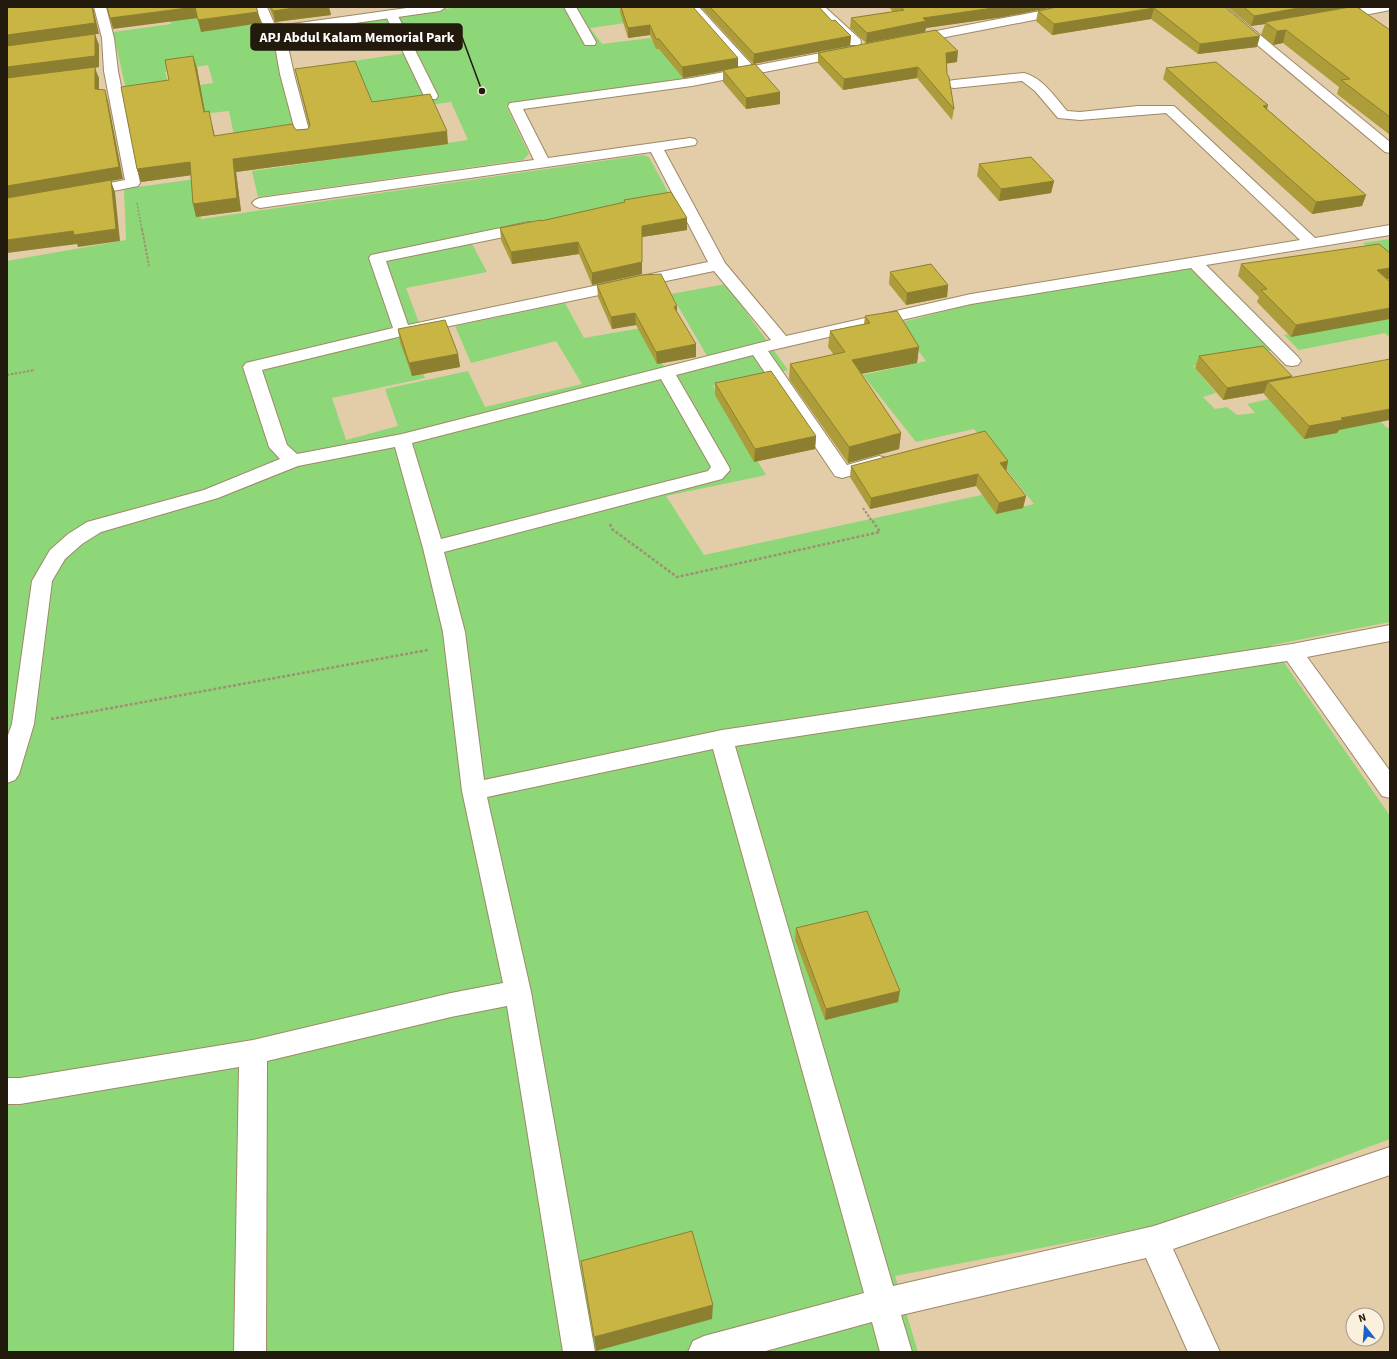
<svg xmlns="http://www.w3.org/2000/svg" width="1397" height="1359" font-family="'Source Sans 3',sans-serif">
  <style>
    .green { fill: #8dd779 }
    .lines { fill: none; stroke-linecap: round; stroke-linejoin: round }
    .street-casing { stroke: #9e8866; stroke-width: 2 }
    .secondary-casing { stroke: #9e8866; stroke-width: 2 }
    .path-far2 { stroke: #a18f73; stroke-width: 1.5; stroke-dasharray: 2 1.5; stroke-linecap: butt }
    .path-far1 { stroke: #a18f73; stroke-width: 2; stroke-dasharray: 2.5 1.5; stroke-linecap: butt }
    .path { stroke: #a18f73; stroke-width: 2.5; stroke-dasharray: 3 2; stroke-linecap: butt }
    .street { fill: #fff; fill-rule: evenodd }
    .secondary { fill: #fff; fill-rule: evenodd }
    .wall { fill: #ad9c3a }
    .shaded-wall { fill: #8d7f30 }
    .building { fill: #c9b544; stroke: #8d7f30 }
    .leader { fill: none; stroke: #221a0c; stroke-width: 1.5 }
    .callout-dot { fill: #221a0c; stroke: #fbefdd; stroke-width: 1.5 }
    .callout { fill: #221a0c; stroke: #221a0c; stroke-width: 1.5 }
    .callout-label { font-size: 14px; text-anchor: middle; font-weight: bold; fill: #fff }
  </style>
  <rect width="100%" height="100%" fill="#e3cca8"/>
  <!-- green -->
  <g class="green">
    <polygon points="166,7 255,7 262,27 280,32 459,7 632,7 640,21 590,28 602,44 650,38 664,52 715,43 739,68 675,80 506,105 529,154 523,160 258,197 252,171 468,140 451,102 373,113 354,61 407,53 396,32 285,48 308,132 235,141 229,111 184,116 178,88 213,83 208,65 165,72 171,92 128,98 113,32 171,24"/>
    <polygon points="643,155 649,157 669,194 471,242 487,272 406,288 423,333 409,339 425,378 332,398 346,440 398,426 385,389 468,371 485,407 582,384 556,341 471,363 455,326 565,303 584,338 641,328 664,366 707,356 671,294 726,284 788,370 713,386 766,475 666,496 704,555 986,494 999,513 1034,504 974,429 916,442 863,375 926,361 899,323 980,302 1191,265 1274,350 1193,366 1216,393 1203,397 1215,409 1227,407 1237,415 1255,413 1247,404 1269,399 1375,416 1387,428 1390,427 1390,622 1272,645 1390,816 1390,1139 1159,1225 895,1276 918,1352 7,1352 7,261 126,240 124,189 195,179 201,219"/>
    <polygon points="1390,239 1390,268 1363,243"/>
    <polygon points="1390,319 1390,338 1385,333 1299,350 1284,335 1337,324"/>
  </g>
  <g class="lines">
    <!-- street casing -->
    <g class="street-casing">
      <g id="street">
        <polygon points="94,7 106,7 114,38 118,71 140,183 138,186 133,187 84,197 79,195 76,192 79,189 125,180 104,71 102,38"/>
        <polygon points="564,7 576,7 596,42 595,45 585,45"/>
        <path d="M686,7H699L753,66L847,48L854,52L847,56L692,86L523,109L548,158L690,138L695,139L697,142L695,145L664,150L725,263L786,336L971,294L1300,240L1166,113L1080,120L1058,118L1035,91L1022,81L954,88L949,87L947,84L949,81L954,80L1024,73C1043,78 1055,97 1067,111L1080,112L1138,106H1174L1315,238L1390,225V235L1206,265L1298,357L1301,361L1298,365L1292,366L1286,365L1191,268L971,304L768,351L847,465L879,456L886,458L888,462L886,466L842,478L835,476L753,355L676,375L729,467L730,470L722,479L444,552L465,632L484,780L722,730L1292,644L1390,625V641L1307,657L1390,771V798L1382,796L1287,661L735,746L893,1286L1154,1226L1390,1147V1175L1173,1249L1220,1352H1188L1146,1258L901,1315L912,1352H880L872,1322L762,1352H688L693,1341L704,1336L864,1293L713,749L487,797L531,992L595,1352H563L507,1006L451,1017L267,1061L266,1352H234L239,1067L20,1104H7V1078H20L253,1040L451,993L503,983L462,791L443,632L423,548L395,447L298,466L218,498L101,532L82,544L65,559L52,581L34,724L19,774L15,780L7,783V738L12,724L32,581L50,550L68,534L87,522L204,490L280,459L269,447L243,367L246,363L393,328L369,258L371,255L529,222L534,224L537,227L534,230L529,232L386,261L408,325L708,262L651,152L260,208L255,206L252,203L255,200L260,198L534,160L508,106L510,103L692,78L741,69ZM714,271L771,340L402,434L297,454L287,445L262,370L402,336ZM661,379L711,467L708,471L441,539L412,443Z"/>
        <polygon points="812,7 825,7 860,39 861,42 860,45 850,45"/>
        <polygon points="1061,7 1086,7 1080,11 910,44 904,40 910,36"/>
        <polygon points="1212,7 1226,7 1390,142 1390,153 1385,152"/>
        <polygon points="1368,7 1390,7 1390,10 1334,21 1328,17 1330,14"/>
        <polygon points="391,10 397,14 438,96 436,99 426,99 424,96 385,14"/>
        <polygon points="278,24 284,28 294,74 311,138 309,141 299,141 297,138 280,74 272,28"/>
      </g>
    </g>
    <!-- secondary casing -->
    <g class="secondary-casing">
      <polygon id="secondary" points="255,7 267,7 274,23 285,25 414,7 446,7 440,11 285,33 265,29"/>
    </g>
    <!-- path-far2 -->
    <polyline class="path-far2" points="137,203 142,230"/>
    <!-- path-far1 -->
    <g class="path-far1">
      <polyline points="142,229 149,266"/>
      <polyline points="7,375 35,370"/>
      <polyline points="863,508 872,521"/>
    </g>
    <!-- path -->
    <g class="path">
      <polyline points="610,524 612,529 677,577 880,532 872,520"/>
      <polyline points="51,719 428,650"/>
    </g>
    <!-- street -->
    <use href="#street" class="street"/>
    <!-- secondary -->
    <use href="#secondary" class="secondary"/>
  </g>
  <!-- wall -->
  <g class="wall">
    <polygon points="269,7 329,7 331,15 275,22"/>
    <polygon points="620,7 693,7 738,67 780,92 780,104 746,109 723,82 723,71 683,78 659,49 656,49 650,35 628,38 620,12"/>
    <polygon points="701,7 819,7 832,21 851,36 850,46 753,64"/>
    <polygon points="889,7 1053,7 1003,17 926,28 925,32 866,43 850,28 851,18 893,12"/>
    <polygon points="1225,7 1257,47 1198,54 1151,19 1052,35 1036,21 1038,11"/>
    <polygon points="1228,7 1340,7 1340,9 1390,30 1390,135 1337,94 1339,87 1283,43 1273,45 1261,35 1265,24 1251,26"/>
    <polygon points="818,53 957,62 946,63 947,74 954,109 952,120 917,78 843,90 818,63"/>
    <polygon points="193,56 197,68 205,112 212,124 215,136 308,129 309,126 298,82 295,69 372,102 448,144 236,172 241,211 196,217 191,175 141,182 137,169 169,80"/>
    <polygon points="1166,68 1267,109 1366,195 1362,206 1312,214 1163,79"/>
    <polygon points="979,164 1054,181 1051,193 999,201 977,176"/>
    <polygon points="624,200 687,218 687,230 642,237 642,274 592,285 579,254 512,264 501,240 500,228 541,221 624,202"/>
    <polygon points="1241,264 1387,279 1291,337 1257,302 1259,297 1238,276"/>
    <polygon points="890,272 948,285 947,297 906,305 889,284"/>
    <polygon points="597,285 677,306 677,312 696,357 657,364 636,325 612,329 598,297"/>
    <polygon points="865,316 919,347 917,363 861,374 901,433 899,449 848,463 789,379 790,364 834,355 828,347 830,331 864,324"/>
    <polygon points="398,329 458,354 460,367 412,376 400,342"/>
    <polygon points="1199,356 1292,376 1292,377 1339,430 1337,433 1304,439 1264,394 1264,393 1223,400 1195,368"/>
    <polygon points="715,383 816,436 815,449 754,462 715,395"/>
    <polygon points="1008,461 1006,471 1026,496 1023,508 996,514 976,486 870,509 850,477 851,466"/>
    <polygon points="796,928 898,1002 825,1020 795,940"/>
  </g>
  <!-- shaded-wall -->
  <g class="shaded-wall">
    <polygon points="92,7 93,7 99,34 95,34 99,45 99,67 95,68 99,78 99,101 7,79 7,35"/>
    <polygon points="195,7 198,18 113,29 110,18"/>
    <polygon points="301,7 329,7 331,15 275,22 273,11"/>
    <polygon points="1000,7 1053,7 1003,17 926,28 925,32 866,43 867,33 923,18"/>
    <polygon points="1304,7 1340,7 1339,11 1265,22 1265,24 1251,26 1254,16"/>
    <polygon points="1154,8 1151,19 1052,35 1054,24"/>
    <polygon points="258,12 261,23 201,32 198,20"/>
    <polygon points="650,25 650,35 628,38 628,28"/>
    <polygon points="1286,30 1283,43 1273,45 1277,31"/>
    <polygon points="851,36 850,46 753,64 754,54"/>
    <polygon points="1260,36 1257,47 1198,54 1200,44"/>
    <polygon points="958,51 957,62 944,64 946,53"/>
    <polygon points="193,56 197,68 207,124 204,112"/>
    <polygon points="738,58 738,68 683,78 682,67"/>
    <polygon points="918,67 917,78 843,90 844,79"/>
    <polygon points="105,90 108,101 123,179 111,181 115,192 120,241 78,247 77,244 7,253 7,240 73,231 116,229 7,198 7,186"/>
    <polygon points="780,92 780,104 746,109 746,98"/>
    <polygon points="1268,105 1265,116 1263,106"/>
    <polygon points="447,131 448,144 236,172 241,211 196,217 193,204 233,159"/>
    <polygon points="190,162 193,175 141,182 137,169"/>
    <polygon points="1054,181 1051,193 999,201 1001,189"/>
    <polygon points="1366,195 1362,206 1312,214 1316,202"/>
    <polygon points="687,218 687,230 642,237 642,274 592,285 592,273 642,226"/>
    <polygon points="578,242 579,254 512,264 511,252"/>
    <polygon points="1390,268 1390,279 1372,282 1377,270"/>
    <polygon points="948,285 947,297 906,305 907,293"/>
    <polygon points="677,306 677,319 674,307"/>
    <polygon points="1390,308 1390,319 1291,337 1296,325"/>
    <polygon points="635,313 636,325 612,329 611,317"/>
    <polygon points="696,344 696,357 657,364 656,352"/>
    <polygon points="919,347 917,363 850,376 852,360"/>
    <polygon points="458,354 460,367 412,376 409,363"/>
    <polygon points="1292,376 1288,388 1268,382 1264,393 1223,400 1227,388"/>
    <polygon points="1390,409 1390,420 1339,430 1337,433 1304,439 1309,426 1341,418"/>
    <polygon points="901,433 899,449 848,463 849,447"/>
    <polygon points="816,436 815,449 754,462 755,449"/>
    <polygon points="1008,461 1006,472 1000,463"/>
    <polygon points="978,474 976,486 870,509 871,498"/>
    <polygon points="1026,496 1023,508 996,514 999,503"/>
    <polygon points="900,991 898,1002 825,1020 826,1009"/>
    <polygon points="713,1305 712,1319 596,1351 594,1337"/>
  </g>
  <!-- building -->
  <g class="building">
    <polygon points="7,7 92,7 95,23 7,35"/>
    <polygon points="107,7 195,7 110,18"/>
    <polygon points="195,7 256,7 258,12 198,20"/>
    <polygon points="271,7 301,7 273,11"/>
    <polygon points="621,7 693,7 738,58 682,67 659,39 656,39 650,25 628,28"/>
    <polygon points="710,7 819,7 832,21 835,20 851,36 754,54"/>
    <polygon points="900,7 1000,7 923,18 926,21 867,33 851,18 904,10"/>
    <polygon points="1057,7 1225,7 1260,36 1200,44 1154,8 1054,24 1038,11"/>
    <polygon points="1244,7 1304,7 1254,16"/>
    <polygon points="1350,7 1357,7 1390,30 1390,117 1341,80 1350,79 1286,30 1277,31 1265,22"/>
    <polygon points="936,30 958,51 946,53 947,74 949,77 954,109 918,67 844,79 818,53"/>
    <polygon points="95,34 95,56 7,67 7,46"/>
    <polygon points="193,56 204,112 209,111 214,136 292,124 296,130 308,129 310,125 295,69 355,61 372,102 430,94 447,131 233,159 237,198 193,204 190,162 137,169 121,87 169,80 165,60"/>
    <polygon points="1216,62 1268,105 1263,106 1366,195 1316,202 1166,68"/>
    <polygon points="755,64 780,92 746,98 723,70"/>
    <polygon points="95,67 95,89 105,90 119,167 7,186 7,78"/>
    <polygon points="1031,157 1054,181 1001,189 979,164"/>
    <polygon points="111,180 116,229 74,235 73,231 7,240 7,198"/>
    <polygon points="671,192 687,218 642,226 642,262 592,273 578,242 511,252 500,228 541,220 541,221 625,202 624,200"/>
    <polygon points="1379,244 1390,253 1390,268 1377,270 1390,282 1390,308 1296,325 1261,290 1267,289 1241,264"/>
    <polygon points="931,264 948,285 907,293 890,272"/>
    <polygon points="661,274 677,306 674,307 696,344 656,352 635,313 611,317 597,285 642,275"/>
    <polygon points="897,311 919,347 852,360 901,433 849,447 790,364 845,352 830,331 870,323 865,316"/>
    <polygon points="445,320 458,354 409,363 398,329"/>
    <polygon points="1263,346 1292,376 1227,388 1199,356"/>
    <polygon points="1390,359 1390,409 1341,418 1343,420 1309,426 1268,382"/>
    <polygon points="771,371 816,436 755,449 715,383"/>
    <polygon points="985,431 1008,461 1000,463 1026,496 999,503 978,474 871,498 851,466"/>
    <polygon points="867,911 900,991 826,1009 796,928"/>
    <polygon points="692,1231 713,1305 594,1337 581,1261"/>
  </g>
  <!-- callouts -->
  <path class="leader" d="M482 91L462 37"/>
  <circle class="callout-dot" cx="482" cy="91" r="4"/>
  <rect class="callout" x="251" y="24" width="211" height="26" rx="4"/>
  <g class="callout-label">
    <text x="357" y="42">APJ Abdul Kalam Memorial Park</text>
  </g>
  <!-- border -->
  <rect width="1397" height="1359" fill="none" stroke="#221a0c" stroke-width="16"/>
  <!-- north arrow -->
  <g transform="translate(1365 1327) rotate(343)"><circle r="19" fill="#fbefdd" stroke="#a49a89"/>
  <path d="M0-3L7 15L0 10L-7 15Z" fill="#1860cb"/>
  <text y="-6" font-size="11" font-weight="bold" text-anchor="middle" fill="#221a0c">N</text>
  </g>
</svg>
